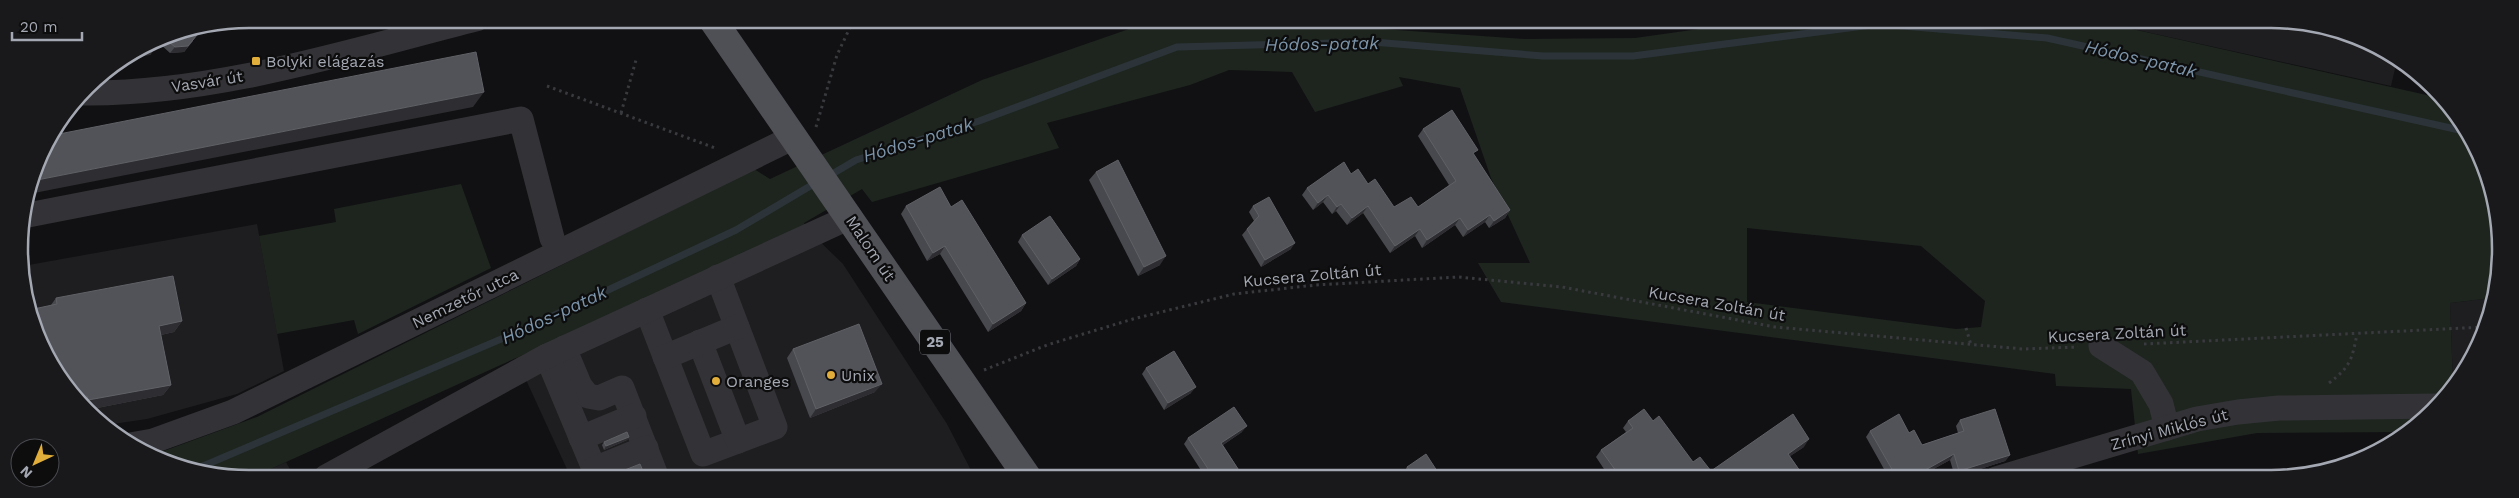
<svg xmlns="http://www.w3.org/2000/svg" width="2519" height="498" font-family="'Work Sans',sans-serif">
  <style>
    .built { fill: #1e1e20 }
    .green { fill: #1e251f; fill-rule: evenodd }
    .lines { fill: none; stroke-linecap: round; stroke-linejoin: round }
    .stream { stroke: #2c343a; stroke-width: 7 }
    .path { stroke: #393a3e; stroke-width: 3; stroke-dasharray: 2.5 4; stroke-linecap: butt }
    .minor { stroke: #333337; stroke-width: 25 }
    .major { stroke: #4f5056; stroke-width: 28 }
    .wall { fill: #48494e }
    .shaded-wall { fill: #2e2e32 }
    .building { fill: #525358; stroke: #5f6166 }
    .poi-dot { fill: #e1ad3b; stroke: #0d0d0e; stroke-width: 2 }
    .labels { text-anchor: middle; stroke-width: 4.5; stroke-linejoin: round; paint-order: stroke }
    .shield { fill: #0d0d0e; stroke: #777a81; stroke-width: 1 }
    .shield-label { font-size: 15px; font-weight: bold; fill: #a4a8b2 }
    .poi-label { font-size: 16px; fill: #a4a8b2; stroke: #0d0d0e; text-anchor: start }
    .street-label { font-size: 16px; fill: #a4a8b2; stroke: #0d0d0e }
    .water-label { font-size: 18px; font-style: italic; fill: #7d95ab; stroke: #0d0d0e }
    .rim { fill: none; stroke: #a4a8b2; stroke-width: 2.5 }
  </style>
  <rect width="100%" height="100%" fill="#111113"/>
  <!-- built -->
  <g class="built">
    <polygon points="1718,20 1763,20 1717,26"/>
    <polygon points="2092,20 2300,21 2385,49 2397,60 2391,86"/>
    <polygon points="257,224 284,371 237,394 147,419 106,425 76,401 31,323 23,266"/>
    <polygon points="808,230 843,264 947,424 975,478 571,478 516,358"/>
    <polygon points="2492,298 2476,351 2453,382 2450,303"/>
    <polygon points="286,462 294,477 253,477"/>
  </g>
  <!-- green -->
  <g class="green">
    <path d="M1155,20H1255L1524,39L1635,38L1763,20H2092L2440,98L2452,109L2492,189L2498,279L2492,298L2450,303L2453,384L2433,412L2403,432L2257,433L2138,454L2131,389L2056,386L2055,374L1501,302L1478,263H1530L1491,178L1460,88L1399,77L1403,86L1315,112L1292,72L1229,70L1190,85L1047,123L1059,148L872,202L862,189L804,223L808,230L516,358L253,477H219L153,455L257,417L754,169L770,179L982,80ZM1747,228L1921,246L1985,301L1981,327L1956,329L1747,302Z"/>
    <polygon points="461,184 491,268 358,334 354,320 277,334 259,236 336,222 334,209"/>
  </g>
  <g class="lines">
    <!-- stream -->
    <g class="stream">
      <polyline points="827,177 856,160 979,121 1177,47 1373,42 1543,56 1633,56 1879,24 2047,38 2464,131"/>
      <polyline points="196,469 527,328 736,230 817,182"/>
    </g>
    <!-- path -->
    <g class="path">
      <polyline points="547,86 715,148"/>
      <polyline points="621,113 636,60"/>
      <polyline points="816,127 837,55 854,19"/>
      <polyline points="1966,328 1971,345"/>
      <polyline points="2144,344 2484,327"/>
      <polyline points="984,370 1047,345 1133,319 1234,294 1316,285 1458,277 1562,287 1775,327 2023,349 2078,347"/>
      <path d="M2329,383C2350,367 2352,360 2357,334"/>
    </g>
    <!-- minor -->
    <g class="minor">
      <path d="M82,93C213,95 350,51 476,19"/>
      <polyline points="23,216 521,119 552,238"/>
      <polyline points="647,310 703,454 775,427 718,277"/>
      <polyline points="700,342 738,441"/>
      <polyline points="2101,346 2142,372 2161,404 2167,428"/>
      <polyline points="564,348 580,386 588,396 599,398 622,388 657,478"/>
      <polyline points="547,356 598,478"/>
      <polyline points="665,357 737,327"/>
      <polyline points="581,438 634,416"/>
      <polyline points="130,445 153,441 233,412 794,137"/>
      <polyline points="594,469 646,448"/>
      <polyline points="326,477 547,356 850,217"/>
      <polyline points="1996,479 2197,419 2238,412 2279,408 2437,406"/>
    </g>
    <!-- major -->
    <polyline class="major" points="712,19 1028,478"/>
  </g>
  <!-- wall -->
  <g class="wall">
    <polygon points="161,36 193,41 184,52 170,53 159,43 150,55 136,56 134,54"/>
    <polygon points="1423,129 1474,156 1510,210 1505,218 1489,228 1485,222 1463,237 1455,225 1422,248 1415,236 1390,253 1363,213 1347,225 1336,211 1332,214 1323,202 1313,210 1302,195 1307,188 1351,174 1368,184 1394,207 1418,207 1449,185 1418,136"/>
    <polygon points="1096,172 1160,265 1138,276 1089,180"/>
    <polygon points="906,206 951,207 1026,303 1021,311 988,332 940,254 927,261 901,214"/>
    <polygon points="1253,206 1291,249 1261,267 1242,235 1247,229 1254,221 1249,212"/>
    <polygon points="1022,235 1080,259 1076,266 1048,285 1018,242"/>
    <polygon points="56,298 182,321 174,332 161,335 171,385 163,395 87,410 76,401 51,305"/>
    <polygon points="793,349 875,392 810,418 787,358"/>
    <polygon points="1146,368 1191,393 1164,410 1142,374"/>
    <polygon points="1960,420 2010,455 2005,461 1955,477 1950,460 1917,478 1889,478 1866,437 1870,431 1922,445 1958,433 1956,426"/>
    <polygon points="1628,421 1653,421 1693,462 1711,471 1804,447 1790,456 1805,478 1610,478 1596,457 1601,450 1626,432 1623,428"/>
    <polygon points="1242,432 1223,445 1244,478 1206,478 1184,444 1188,438"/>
    <polygon points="629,437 627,440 604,450 602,445 604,442"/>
    <polygon points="1407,467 1441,477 1441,478 1406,478 1403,473"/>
    <polygon points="617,473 646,478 615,478 615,476"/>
  </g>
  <!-- shaded-wall -->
  <g class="shaded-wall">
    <polygon points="197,35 184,52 170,53 175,47"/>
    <polygon points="163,37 150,55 136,56 140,50"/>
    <polygon points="484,92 473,107 29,194 32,181"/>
    <polygon points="1328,195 1323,202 1313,210 1318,203"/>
    <polygon points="1341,204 1336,211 1332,214 1337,207"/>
    <polygon points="1368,206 1363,213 1347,225 1352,218"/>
    <polygon points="1510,210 1505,218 1489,228 1494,221"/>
    <polygon points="1490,215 1485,222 1463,237 1468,230"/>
    <polygon points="1460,218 1455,225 1422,248 1427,240"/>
    <polygon points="1420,229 1415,236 1390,253 1395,246"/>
    <polygon points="1295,243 1291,249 1261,267 1265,260"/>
    <polygon points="945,246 940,254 927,261 933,253"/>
    <polygon points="1166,256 1160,265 1138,276 1144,267"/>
    <polygon points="1080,259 1076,266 1048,285 1052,279"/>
    <polygon points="1026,303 1021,311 988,332 993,324"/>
    <polygon points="182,321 174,332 152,337 159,326"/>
    <polygon points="882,384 875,392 810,418 816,409"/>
    <polygon points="171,385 163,395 87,410 83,407 88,400"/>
    <polygon points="1196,387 1191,393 1164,410 1168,403"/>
    <polygon points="87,396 81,405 75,399"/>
    <polygon points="1247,426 1242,432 1217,449 1221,443"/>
    <polygon points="629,437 627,440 604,450 606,446"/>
    <polygon points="1809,439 1804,447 1783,461 1788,454"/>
    <polygon points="1954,454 1950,460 1917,478 1911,478"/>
    <polygon points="2010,455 2005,461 1955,477 1959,471"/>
  </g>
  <!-- building -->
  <g class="building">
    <polygon points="197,29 197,35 188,46 175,47 163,37 154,49 142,49 161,36"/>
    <polygon points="476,52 484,92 32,181 36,161 54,135"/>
    <polygon points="1452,110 1478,150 1473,153 1510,210 1494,221 1490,215 1468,230 1460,218 1427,240 1420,229 1395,246 1368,206 1352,218 1341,204 1337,207 1328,195 1318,203 1307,188 1344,162 1351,174 1358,169 1368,184 1375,179 1394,207 1411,197 1418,207 1456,181 1423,129"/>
    <polygon points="1118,160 1166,256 1144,267 1096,172"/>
    <polygon points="940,187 951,207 962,200 1026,303 993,324 945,246 933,253 906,206"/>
    <polygon points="1269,197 1295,243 1265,260 1247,229 1259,216 1253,206"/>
    <polygon points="1050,216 1080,259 1052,279 1022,235"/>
    <polygon points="173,276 182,321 159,326 171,385 88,400 87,396 75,399 31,323 29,310 57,304 56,298"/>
    <polygon points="859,324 882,384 816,409 793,349"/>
    <polygon points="1174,351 1196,387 1168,403 1146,368"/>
    <polygon points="1234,407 1247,426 1221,443 1244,478 1214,478 1188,438"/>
    <polygon points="1644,409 1653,421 1659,416 1693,462 1700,457 1711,471 1793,414 1809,439 1788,454 1805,478 1621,478 1601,450 1633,428 1628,421"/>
    <polygon points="1995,409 2010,455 1959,471 1954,454 1911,478 1897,478 1870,431 1899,414 1909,433 1914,430 1922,445 1964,431 1960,420"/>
    <polygon points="627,432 629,437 606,446 604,442"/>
    <polygon points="1426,454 1441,477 1440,478 1415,478 1407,467"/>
    <polygon points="640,464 646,478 619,478 617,473"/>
  </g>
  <!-- markers -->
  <g class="poi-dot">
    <rect x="251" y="56" width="10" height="10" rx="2.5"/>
    <circle cx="831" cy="375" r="5"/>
    <circle cx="716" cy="381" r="5"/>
  </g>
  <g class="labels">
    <!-- shield labels -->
    <rect class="shield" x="920" y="329.5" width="30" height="25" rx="4"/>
    <g class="shield-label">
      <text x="935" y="347">25</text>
    </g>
    <!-- poi labels -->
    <g class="poi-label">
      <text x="266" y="67">Bolyki elágazás</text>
      <text x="841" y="381">Unix</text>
      <text x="726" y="387">Oranges</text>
    </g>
    <!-- street labels -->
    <g class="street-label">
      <text transform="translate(207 81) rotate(-9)" y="6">Vasvár út</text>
      <text transform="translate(871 248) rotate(56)" y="6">Malom út</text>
      <text transform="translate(1312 275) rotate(-5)" y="6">Kucsera Zoltán út</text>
      <text transform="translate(465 298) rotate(-26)" y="6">Nemzetőr utca</text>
      <text transform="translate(1717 303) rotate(10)" y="6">Kucsera Zoltán út</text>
      <text transform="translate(2117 333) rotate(-3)" y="6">Kucsera Zoltán út</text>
      <text transform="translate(2169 429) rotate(-15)" y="6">Zrínyi Miklós út</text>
    </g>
    <!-- water labels -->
    <g class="water-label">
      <text transform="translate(1322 44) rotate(-1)" y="6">Hódos-patak</text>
      <text transform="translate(2141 59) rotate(13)" y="6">Hódos-patak</text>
      <text transform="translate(918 140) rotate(-17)" y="6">Hódos-patak</text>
      <text transform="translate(554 315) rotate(-25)" y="6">Hódos-patak</text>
    </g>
  </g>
  <!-- crop -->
  <path d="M0 0H2519V498H0ZM249 28H2271A221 221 0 0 1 2492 249V249A221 221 0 0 1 2271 470H249A221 221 0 0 1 28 249V249A221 221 0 0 1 249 28Z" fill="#19191b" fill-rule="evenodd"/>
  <path class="rim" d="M249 28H2271A221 221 0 0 1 2492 249V249A221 221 0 0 1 2271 470H249A221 221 0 0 1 28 249V249A221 221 0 0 1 249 28Z"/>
  <!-- north arrow -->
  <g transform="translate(35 463) rotate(224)"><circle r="24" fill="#0d0d0e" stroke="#494b50"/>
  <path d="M0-4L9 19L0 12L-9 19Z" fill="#e1ad3b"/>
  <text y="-8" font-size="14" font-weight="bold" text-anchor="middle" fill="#a4a8b2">N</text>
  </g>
  <!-- scale -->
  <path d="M12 32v8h70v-8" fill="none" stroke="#a4a8b2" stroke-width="2.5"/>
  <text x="20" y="32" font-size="15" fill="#a4a8b2" stroke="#0d0d0e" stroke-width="4" paint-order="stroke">20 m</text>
</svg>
